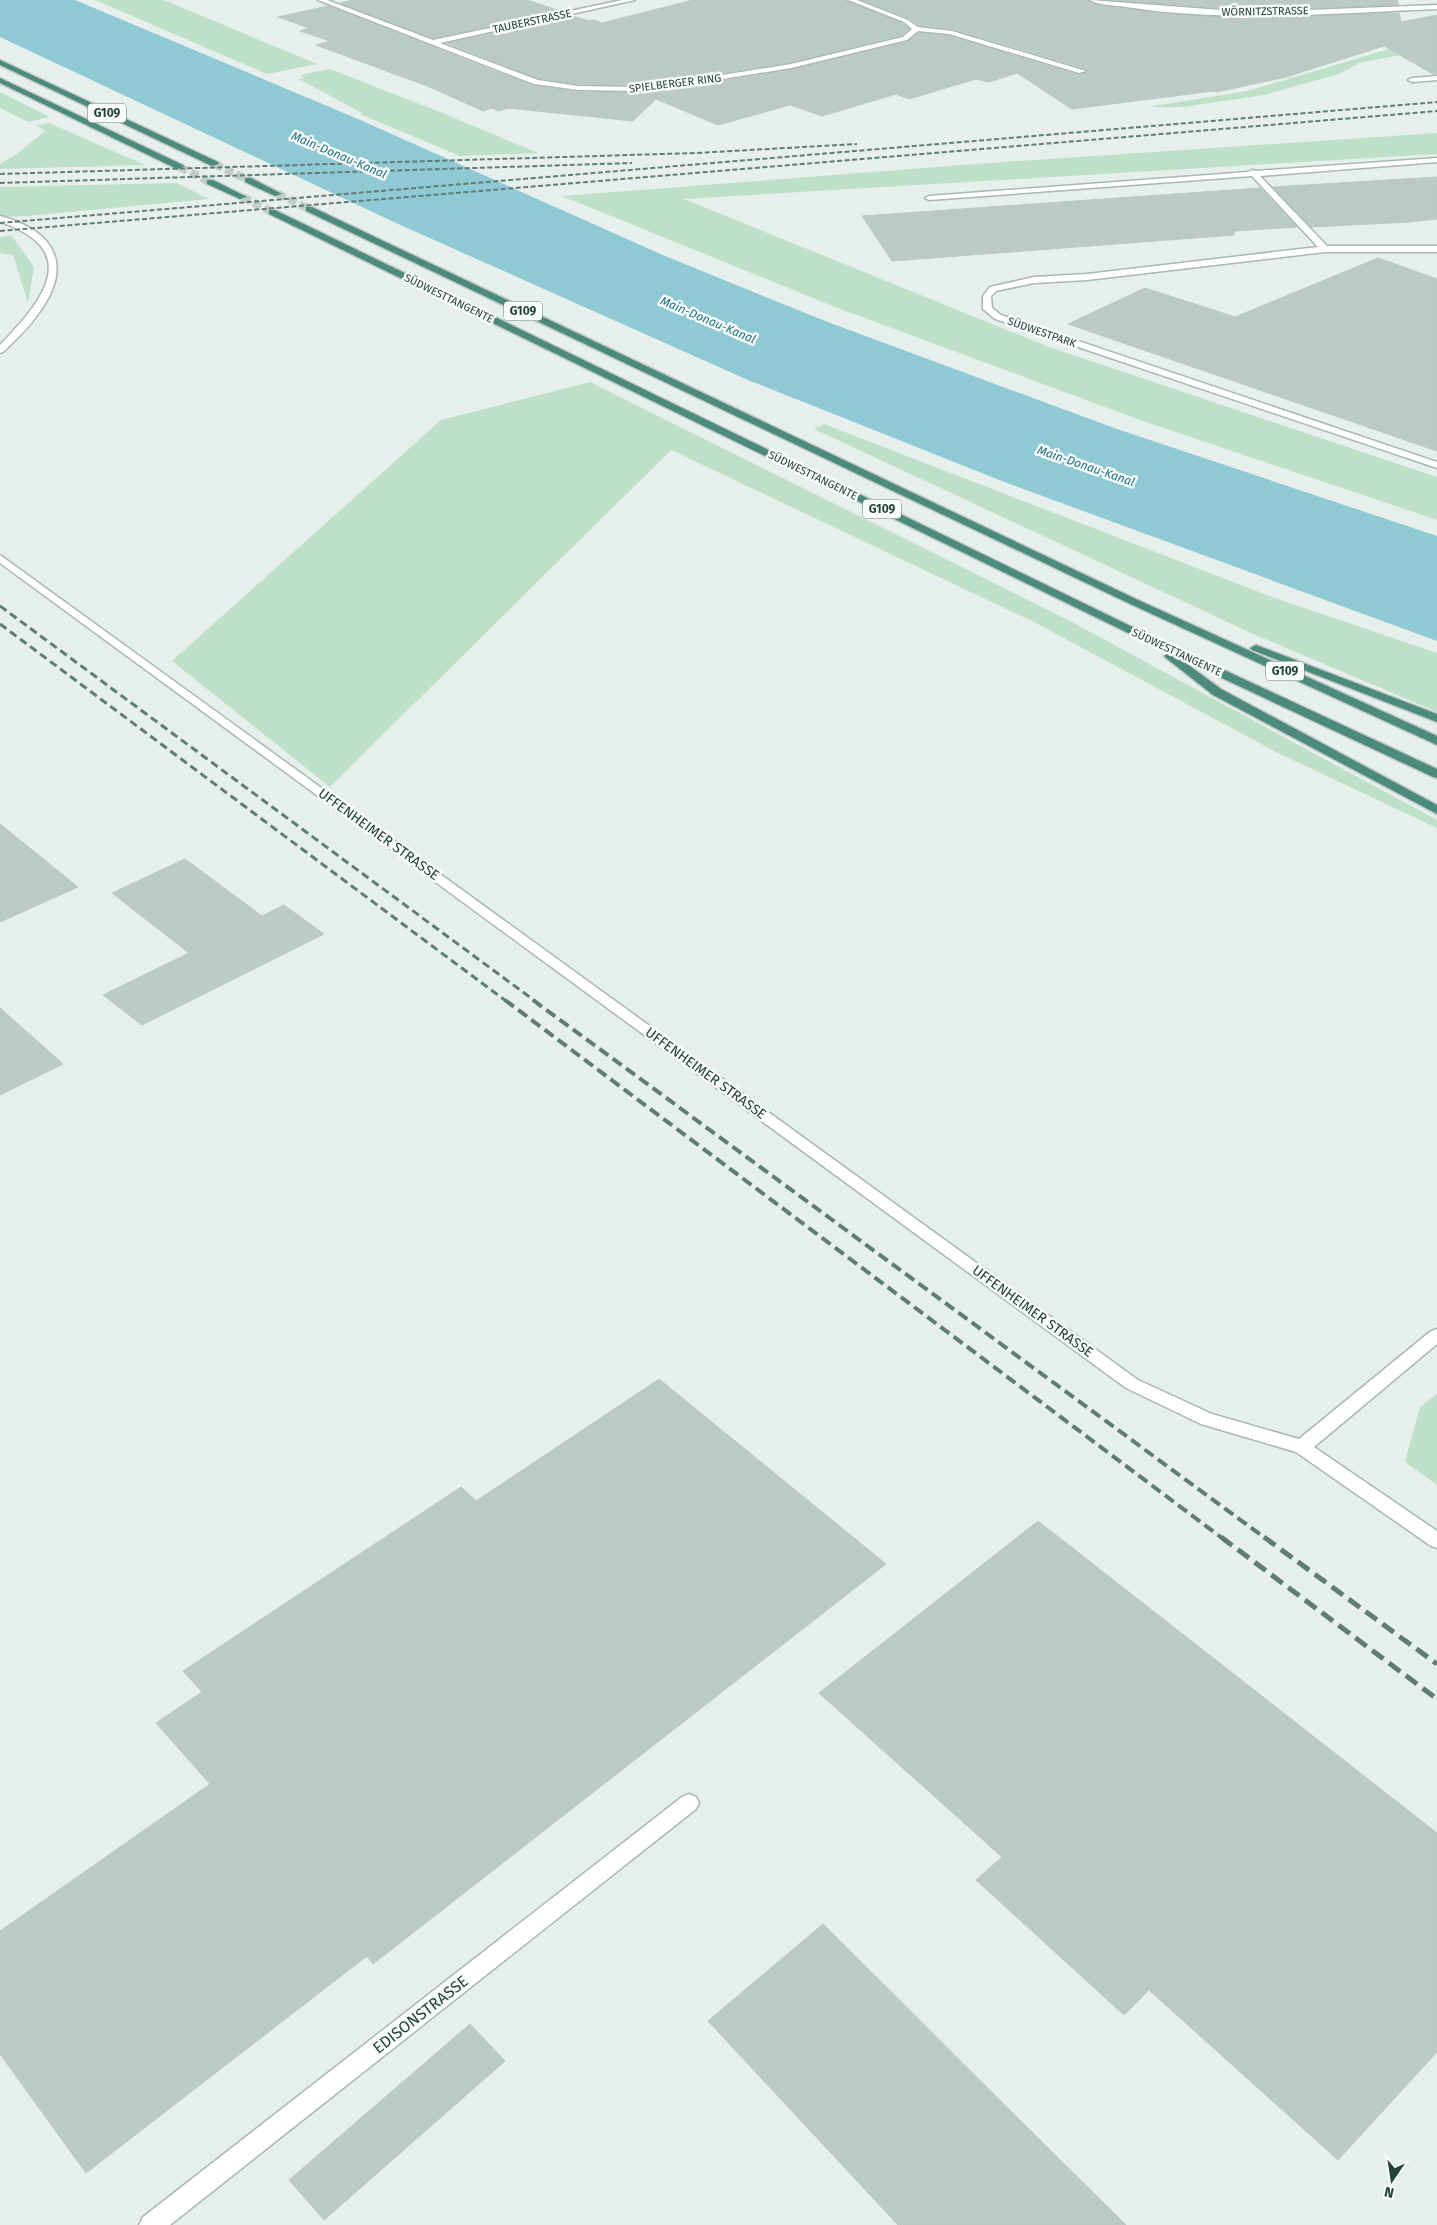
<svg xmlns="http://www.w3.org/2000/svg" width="1437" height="2225" font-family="'Fira Sans',sans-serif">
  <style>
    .green { fill: #bfe0c8 }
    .water { fill: #8ec9d4 }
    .building { fill: #bbcac4; stroke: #b8c9c2 }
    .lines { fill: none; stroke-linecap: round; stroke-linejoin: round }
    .trunk-tunnel { stroke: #bfccc8; stroke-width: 8; stroke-dasharray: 8 4; stroke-linecap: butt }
    .minor-casing { stroke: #a8b8b2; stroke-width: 3 }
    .trunk-casing { stroke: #c2cac8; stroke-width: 3 }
    .minor { fill: #fff; fill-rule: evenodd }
    .trunk { fill: #4c8a7c; fill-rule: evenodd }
    .rail-far3 { stroke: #5f7d75; stroke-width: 2; stroke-dasharray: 5 2.5; stroke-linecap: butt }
    .rail-far2 { stroke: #5f7d75; stroke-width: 3; stroke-dasharray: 8 4.5; stroke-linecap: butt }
    .rail-far1 { stroke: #5f7d75; stroke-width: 4; stroke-dasharray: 11 5.5; stroke-linecap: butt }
    .rail { stroke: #5f7d75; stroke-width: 5; stroke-dasharray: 14 7; stroke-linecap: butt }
    .labels { text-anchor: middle; stroke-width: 5; stroke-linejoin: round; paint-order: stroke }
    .far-street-label { font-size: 11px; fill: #24423a; stroke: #f7fbf9 }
    .shield { fill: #f7fbf9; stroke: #637a73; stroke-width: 1 }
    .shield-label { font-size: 12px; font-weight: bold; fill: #24423a }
    .far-water-label { font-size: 12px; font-style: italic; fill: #1c6f80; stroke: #f7fbf9 }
    .street-label { font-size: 14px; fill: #24423a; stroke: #f7fbf9 }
    .near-street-label { font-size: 16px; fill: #24423a; stroke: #f7fbf9 }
  </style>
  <rect width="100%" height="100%" fill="#e6efeb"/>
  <!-- green -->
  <g class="green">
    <polygon points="95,0 164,0 317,64 267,74"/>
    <polygon points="1410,43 1437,48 1359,63 1339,74 1264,95 1183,107 1147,107 1247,91"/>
    <polygon points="330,69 440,112 538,153 460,156 362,115 362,113 299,79 304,78 300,75"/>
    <polygon points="0,92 50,117 28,122 0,108"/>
    <polygon points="49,123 145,165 0,169 0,164 17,154 45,131 37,125"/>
    <polygon points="1437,133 1437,154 684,199 1049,347 1437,477 1437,520 1140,420 835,307 562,196 989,163"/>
    <polygon points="177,183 209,199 27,216 5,217 0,216 0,187"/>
    <polygon points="11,235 34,267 28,303 13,255 0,253 0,237"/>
    <polygon points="590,382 1070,621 1437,820 1437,828 1278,753 1034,622 671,450 330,787 172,661 441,420"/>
    <polygon points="824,424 1272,597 1437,653 1437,712 1251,633 814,429"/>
    <polygon points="1437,1394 1437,1485 1405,1462 1420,1407"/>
  </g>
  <!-- water -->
  <polygon class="water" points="0,0 75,0 358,119 665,256 825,321 1117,429 1437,536 1437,641 1007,483 748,380 396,223 0,37"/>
  <!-- building -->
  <g class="building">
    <polygon points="353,0 527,0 560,11 433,38 340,3"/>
    <polygon points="693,0 846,0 903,24 909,29 902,35 791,62 667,82 634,85 578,84 538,78 447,43 573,16 589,21 594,20 602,23"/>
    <polygon points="862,0 1088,0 1102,6 1165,14 1242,18 1399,13 1401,22 1437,15 1437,74 1433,74 1384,46 1286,77 1217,92 1213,91 1072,109 1017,73 989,82 976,79 909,99 896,94 822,116 790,105 718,125 656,99 633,121 508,108 498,111 492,108 483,111 430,87 316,45 330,41 300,31 309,28 278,17 328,6 533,86 578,92 634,93 667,90 791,70 907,42 919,33 949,36 1078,75 1088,72 1087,69 953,29 919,25 909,18"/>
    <polygon points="1115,0 1398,0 1398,5 1308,8 1221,8"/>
    <polygon points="1437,177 1437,219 1409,222 1311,227 1273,187"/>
    <polygon points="1260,188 1297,227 1235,231 1234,235 892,261 862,216"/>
    <polygon points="1378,258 1437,279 1437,451 1068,324 1145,288 1235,317"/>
    <polygon points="0,824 78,887 0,922"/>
    <polygon points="185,859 262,916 284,905 324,934 142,1025 103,995 189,953 112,893"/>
    <polygon points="0,1008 63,1064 0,1095"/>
    <polygon points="659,1379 886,1564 373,1964 367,1956 86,2173 0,2054 0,1931 210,1784 156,1723 202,1692 183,1671 461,1487 476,1501"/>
    <polygon points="1038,1521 1437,1833 1437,2052 1338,2160 1149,1990 1124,2015 976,1880 1002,1857 819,1693"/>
    <polygon points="823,1924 1047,2147 1126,2225 898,2225 708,2021"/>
    <polygon points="470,2024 505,2061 324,2220 289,2180"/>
  </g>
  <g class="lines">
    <!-- trunk-tunnel -->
    <g class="trunk-tunnel">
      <polyline points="215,164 248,180"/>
      <polyline points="180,167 210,182"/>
      <polyline points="278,194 309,209"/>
      <polyline points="243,197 272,212"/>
    </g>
    <!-- minor casing -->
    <g class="minor-casing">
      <g id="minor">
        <polygon points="318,0 327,0 433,40 622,0 635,0 440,43 538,80 578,86 634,87 667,84 791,64 903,37 912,29 904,22 848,0 857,0 908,20 918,27 952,31 1086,71 1079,73 949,34 918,31 907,40 791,68 667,88 634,91 578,90 534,84"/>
        <path d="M1090,0L1221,10H1308L1437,5V9C1334,13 1229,23 1126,7C1115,5 1099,6 1090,0Z"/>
        <polygon points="1437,76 1437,80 1412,82 1408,80 1412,78"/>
        <polygon points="1437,158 1437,162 1260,176 1327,246 1437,246 1437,252 1325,252 1087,280 1034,283 996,291 991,296 992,308 1001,315 1437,462 1437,468 995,319 983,309 983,296 990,287 1034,277 1087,274 1318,247 1252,176 929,200 925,198 929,196 1248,172 1252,170 1256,171"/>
        <path d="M0,216C59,232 74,269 35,318C26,331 14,341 3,352L0,353V345C43,301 84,250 0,222Z"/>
        <polygon points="0,555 1138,1380 1212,1414 1299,1439 1431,1331 1437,1329 1437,1344 1314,1447 1437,1531 1437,1548 1431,1546 1296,1452 1201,1424 1126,1388 0,563"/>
        <polygon points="689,1794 696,1797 699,1803 696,1809 170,2225 139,2225 143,2217 682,1797"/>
      </g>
    </g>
    <!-- trunk casing -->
    <g class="trunk-casing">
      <g id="trunk">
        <polygon points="0,60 218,162 219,164 212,166 0,65"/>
        <polygon points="0,78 183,165 184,167 177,169 0,83"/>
        <polygon points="245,178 251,178 282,194 275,196 245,182"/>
        <polygon points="207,180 213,180 247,197 240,199 207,184"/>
        <polygon points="306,207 312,207 1136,599 1437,736 1437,745 1128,603 306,211"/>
        <polygon points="269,210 275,210 1151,636 1437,769 1437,778 1433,777 1179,658 1221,689 1437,805 1437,814 1213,695 1166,658 1164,656 1169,653 269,214"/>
        <polygon points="1256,645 1437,714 1437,722 1252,650 1250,648"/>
      </g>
    </g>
    <!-- minor -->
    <use href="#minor" class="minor"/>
    <!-- trunk -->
    <use href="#trunk" class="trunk"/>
    <!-- rail-far3 -->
    <g class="rail-far3">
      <polyline points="0,174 696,153 857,144"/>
      <polyline points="0,183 632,163"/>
      <polyline points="0,223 1437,102"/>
      <polyline points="0,231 1437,111"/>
    </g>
    <!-- rail-far2 -->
    <g class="rail-far2">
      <polyline points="0,606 535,1001"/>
      <polyline points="0,624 506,1001"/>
    </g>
    <!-- rail-far1 -->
    <g class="rail-far1">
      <polyline points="505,1000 1222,1538"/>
      <polyline points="533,1000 1265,1538"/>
    </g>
    <!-- rail -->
    <g class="rail">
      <polyline points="1221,1537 1437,1699"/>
      <polyline points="1264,1537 1437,1664"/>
    </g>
  </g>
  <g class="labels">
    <!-- far-street labels -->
    <g class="far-street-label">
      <text transform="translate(1265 11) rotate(-1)" y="4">WÖRNITZSTRASSE</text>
      <text transform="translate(532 21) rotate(-12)" y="4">TAUBERSTRASSE</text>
      <text transform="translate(675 83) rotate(-7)" y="4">SPIELBERGER RING</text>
      <text transform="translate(449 298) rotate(26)" y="4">SÜDWESTTANGENTE</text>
      <text transform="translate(1042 332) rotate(19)" y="4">SÜDWESTPARK</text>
      <text transform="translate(813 475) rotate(26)" y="4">SÜDWESTTANGENTE</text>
      <text transform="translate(1177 652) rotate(25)" y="4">SÜDWESTTANGENTE</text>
    </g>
    <!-- shield labels -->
    <g class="shield">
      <rect x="88" y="103.5" width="38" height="19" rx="4"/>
      <rect x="504" y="301.5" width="38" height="19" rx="4"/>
      <rect x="863" y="499.5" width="38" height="19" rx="4"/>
      <rect x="1266" y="661.5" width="38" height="19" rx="4"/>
    </g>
    <g class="shield-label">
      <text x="107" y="117">G109</text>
      <text x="523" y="315">G109</text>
      <text x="882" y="513">G109</text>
      <text x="1285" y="675">G109</text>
    </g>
    <!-- far-water labels -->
    <g class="far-water-label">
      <text transform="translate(339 155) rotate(23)" y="4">Main-Donau-Kanal</text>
      <text transform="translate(708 320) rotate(23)" y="4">Main-Donau-Kanal</text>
      <text transform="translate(1086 466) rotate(19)" y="4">Main-Donau-Kanal</text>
    </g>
    <!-- street labels -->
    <g class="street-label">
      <text transform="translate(379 834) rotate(36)" y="5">UFFENHEIMER STRASSE</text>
      <text transform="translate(706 1073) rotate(36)" y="5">UFFENHEIMER STRASSE</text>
      <text transform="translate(1033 1311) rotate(36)" y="5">UFFENHEIMER STRASSE</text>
    </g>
    <!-- near-street labels -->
    <g class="near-street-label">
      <text transform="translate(420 2014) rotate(-38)" y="6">EDISONSTRASSE</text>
    </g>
  </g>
  <!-- north arrow -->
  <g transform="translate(1392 2180) rotate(193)" stroke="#f7fbf9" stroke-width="4" paint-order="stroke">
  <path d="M0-4L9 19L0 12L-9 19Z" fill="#24423a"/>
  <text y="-8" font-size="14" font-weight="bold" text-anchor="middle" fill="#24423a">N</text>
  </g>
</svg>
